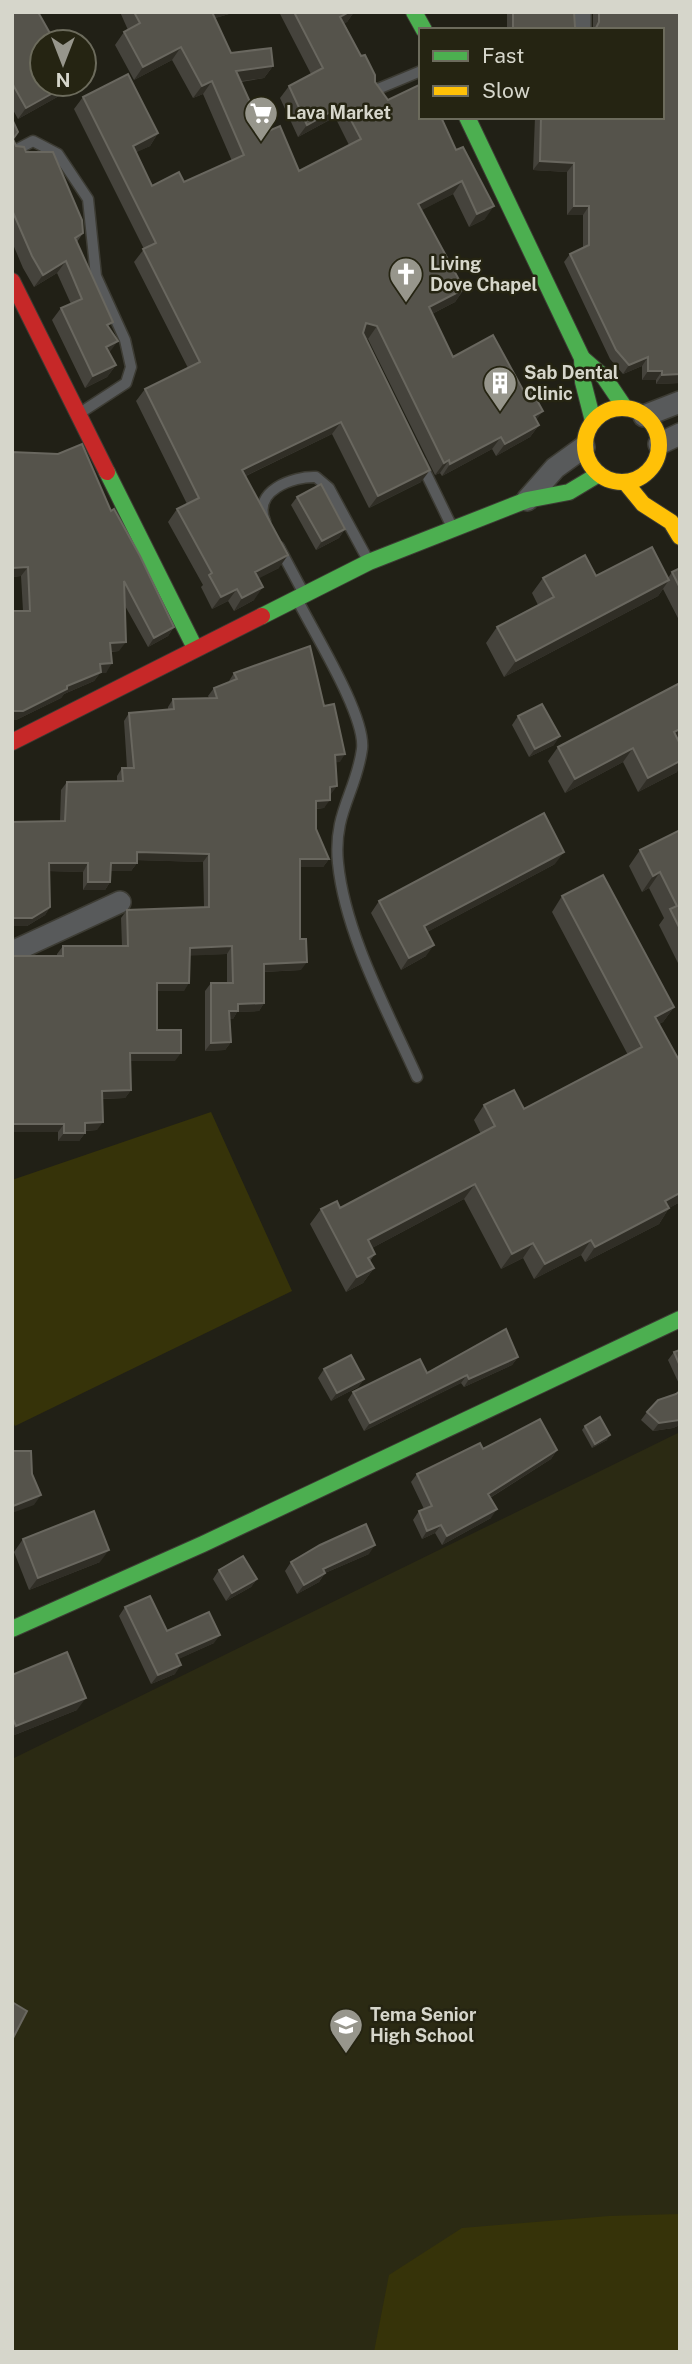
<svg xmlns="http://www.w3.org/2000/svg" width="692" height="2364" font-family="'Public Sans',sans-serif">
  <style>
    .built { fill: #2b2a13 }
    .green { fill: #363309 }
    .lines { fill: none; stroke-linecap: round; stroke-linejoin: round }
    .lane-casing { stroke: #3d3c34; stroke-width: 13 }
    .street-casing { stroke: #3d3c34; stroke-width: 24 }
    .fast-casing { stroke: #3d3c34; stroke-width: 18 }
    .slow-casing { stroke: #3d3c34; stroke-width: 18 }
    .jam-casing { stroke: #3d3c34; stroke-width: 18 }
    .lane { stroke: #585a5b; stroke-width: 10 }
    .street { stroke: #585a5b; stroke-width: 21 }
    .fast { stroke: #4caf50; stroke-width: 16 }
    .slow { stroke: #ffc107; stroke-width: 16 }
    .jam { stroke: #c62828; stroke-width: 16 }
    .wall { fill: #45433c }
    .shaded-wall { fill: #302e26 }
    .building { fill: #55534b; stroke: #69675f; stroke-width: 2 }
    .labels { text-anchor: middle; stroke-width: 5; stroke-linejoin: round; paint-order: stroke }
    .poi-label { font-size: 18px; font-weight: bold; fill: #d6d6cb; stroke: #252412; text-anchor: start }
  </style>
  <rect width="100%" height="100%" fill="#212016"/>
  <!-- built -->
  <polygon class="built" points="680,1432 680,2352 12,2352 12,1759"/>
  <!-- green -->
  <g class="green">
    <polygon points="211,1112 292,1291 15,1426 12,1421 12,1180"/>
    <polygon points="680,2214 680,2352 374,2352 389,2275 462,2228 609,2216"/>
  </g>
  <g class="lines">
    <!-- lane casing -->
    <g class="lane-casing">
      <g id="lane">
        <polyline points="373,91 421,71"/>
        <polyline points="12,152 33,141 58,154 88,199 96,276 125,340 131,367 126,383 80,413"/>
        <polyline points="421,463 452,527"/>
        <path d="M265,521C252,491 293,476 316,477L329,488L368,560"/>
        <polyline points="279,547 303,592"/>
        <path d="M297,599C314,633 366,716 362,749C356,793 333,813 338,863C345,934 388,1012 417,1077"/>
      </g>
    </g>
    <!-- street casing -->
    <g class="street-casing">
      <g id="street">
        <polyline points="580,12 580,30"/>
        <polyline points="644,416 680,402"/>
        <polyline points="659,444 680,434"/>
        <polyline points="527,500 555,468 584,447"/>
        <polyline points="12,952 120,902"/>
      </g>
    </g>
    <!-- fast casing -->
    <g class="fast-casing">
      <g id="fast">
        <polyline points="414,12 424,30"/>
        <polyline points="467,117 582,358 583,382 593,421"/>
        <polyline points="582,358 604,377 625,408"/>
        <polyline points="107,472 195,648"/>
        <polyline points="262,616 369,562 527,500 569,492 599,474"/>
        <polyline points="12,1629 203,1544 680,1319"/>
      </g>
    </g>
    <!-- slow casing -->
    <g class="slow-casing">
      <g id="slow">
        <circle cx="622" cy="445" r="37"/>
        <polyline points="625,482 643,504 671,522 680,537"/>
      </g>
    </g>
    <!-- jam casing -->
    <g class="jam-casing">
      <g id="jam">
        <polyline points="12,281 107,472"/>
        <polyline points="12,742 262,616"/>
      </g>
    </g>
    <!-- lane -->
    <use href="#lane" class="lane"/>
    <!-- street -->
    <use href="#street" class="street"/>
    <!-- fast -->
    <use href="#fast" class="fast"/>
    <!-- slow -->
    <use href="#slow" class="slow"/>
    <!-- jam -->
    <use href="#jam" class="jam"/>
  </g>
  <!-- wall -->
  <g class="wall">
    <polygon points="12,12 42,84 77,84 75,87 18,119 12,108"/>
    <polygon points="120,12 230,12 229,14 215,18 231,53 273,66 264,78 241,82 264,133 299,171 349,145 335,117 298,137 280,98 289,86 311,74 279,12 354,12 347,22 344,23 375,82 388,100 441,117 485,219 469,227 453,194 421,210 464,289 455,302 432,314 453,357 536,420 539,425 530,437 496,456 492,449 442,476 440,473 435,475 368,339 365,338 421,482 369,508 332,434 246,476 279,568 258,578 254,600 234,611 228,601 212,609 201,587 203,585 168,522 177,509 187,504 136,401 145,389 188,368 134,262 144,249 74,109 83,97 158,133 150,146 136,152 152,186 184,182 232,161 203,94 193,98 172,60 134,80 115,45 124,32 128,30"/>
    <polygon points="507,12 574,12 575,27 579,30 507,30"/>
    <polygon points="593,12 680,12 680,383 656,384 656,380 642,380 642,366 623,374 610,359 564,262 570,254 583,248 583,215 567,215 567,172 533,170 535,117 662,117 662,30 593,30"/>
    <polygon points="12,119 13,140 16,146 26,152 83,233 77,242 109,328 109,353 116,365 107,377 85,388 52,320 61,308 71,304 57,273 34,287 23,268 12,242"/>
    <polygon points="12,452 111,511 174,627 168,636 148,647 124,604 119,651 111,652 106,673 100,673 94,681 64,694 61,698 16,720 12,720 23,611 21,576 12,577"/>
    <polygon points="297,497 345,529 339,538 316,550 291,505"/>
    <polygon points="680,568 680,622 663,589 658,596 504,677 486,643 497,627 538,605 532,593 543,578 596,576 668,578 672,572"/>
    <polygon points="234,673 324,706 340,762 336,762 337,786 330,794 324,808 316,809 316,829 329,859 323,867 300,867 301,970 264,972 264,1003 259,1011 237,1012 233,1019 230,1019 231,1042 225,1050 205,1051 205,991 211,983 227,983 227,954 190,955 184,991 157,991 157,1030 175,1061 130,1061 131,1090 125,1098 102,1099 97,1130 85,1131 85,1133 79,1141 58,1141 58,1132 12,1132 12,956 57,956 57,954 63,946 122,946 121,918 127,910 204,907 203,862 137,860 137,863 131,871 110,871 110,882 105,890 83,890 83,872 49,871 50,907 45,915 27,926 12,926 12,822 60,821 61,790 67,782 117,781 117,776 122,768 127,768 124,721 129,713 168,710 168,707 173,699 209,698 208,696 214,688 229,682 229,681"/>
    <polygon points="680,683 680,738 677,739 677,772 638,792 623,762 565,793 548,761 558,747"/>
    <polygon points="518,716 554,745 529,757 512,725"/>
    <polygon points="680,830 680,967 659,925 664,918 649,888 642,892 629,866 640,850"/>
    <polygon points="555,864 427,932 426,956 401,970 371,913 379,901"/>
    <polygon points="562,896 674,1007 663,1022 659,1024 680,1062 680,1202 669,1208 659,1224 585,1262 581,1255 534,1279 523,1258 501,1269 464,1199 372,1248 375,1254 370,1261 374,1268 363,1283 346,1292 310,1224 321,1209 340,1208 481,1134 474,1120 484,1105 524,1109 628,1055 552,912"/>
    <polygon points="680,1350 680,1386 668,1360 674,1352"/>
    <polygon points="518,1357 512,1365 464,1387 461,1383 364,1431 348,1400 353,1392 427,1373"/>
    <polygon points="324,1369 364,1379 358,1387 331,1401 318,1378"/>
    <polygon points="680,1391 680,1425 673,1428 653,1431 641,1420 647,1412"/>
    <polygon points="585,1426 607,1440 592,1448 582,1430"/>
    <polygon points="483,1449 557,1450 551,1459 490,1498 491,1518 442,1545 435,1533 422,1539 413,1520 419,1511 424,1509 411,1482 417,1474"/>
    <polygon points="23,1539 100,1562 29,1590 14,1552"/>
    <polygon points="369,1554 325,1573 319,1582 297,1594 285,1571 291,1562"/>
    <polygon points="219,1570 257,1579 251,1587 226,1601 213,1579"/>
    <polygon points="125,1607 167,1631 214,1643 178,1659 175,1674 151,1684 119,1616"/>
    <polygon points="12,1675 77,1710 12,1736"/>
  </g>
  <!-- shaded-wall -->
  <g class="shaded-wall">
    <polygon points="209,12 230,12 229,14 202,22"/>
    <polygon points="347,12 354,12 347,22 332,29 340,17"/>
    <polygon points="181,47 172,60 134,80 143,67"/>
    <polygon points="273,66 264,78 228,83 236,71"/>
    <polygon points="212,81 203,94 193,98 202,86"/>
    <polygon points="69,84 77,84 75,87 18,119 26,108"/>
    <polygon points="343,105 335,117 298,137 307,125"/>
    <polygon points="158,133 150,146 124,158 133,146"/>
    <polygon points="540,161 574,163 567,172 533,170"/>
    <polygon points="462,181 453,194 409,217 418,204"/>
    <polygon points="494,206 485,219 469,227 477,214"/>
    <polygon points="574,206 589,206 583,215 567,215"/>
    <polygon points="66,261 57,273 34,287 43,275"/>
    <polygon points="464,289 455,302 420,320 429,307"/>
    <polygon points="366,323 377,326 368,339 357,335"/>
    <polygon points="118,341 109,353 106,347"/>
    <polygon points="648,357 642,366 623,374 629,365"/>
    <polygon points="116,365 107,377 85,388 93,376"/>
    <polygon points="648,371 662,371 656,380 642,380"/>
    <polygon points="680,374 680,383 656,384 662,375"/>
    <polygon points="543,411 534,423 534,416"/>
    <polygon points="341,422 332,434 233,482 242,470"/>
    <polygon points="539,425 530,437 496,456 505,444"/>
    <polygon points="501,437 492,449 442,476 450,464"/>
    <polygon points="449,460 440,473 435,475 444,463"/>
    <polygon points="430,470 421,482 369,508 378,496"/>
    <polygon points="345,529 339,538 316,550 322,541"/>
    <polygon points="288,555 279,568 246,585 255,572"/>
    <polygon points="28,567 21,576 12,577 12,568"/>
    <polygon points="669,580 658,596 504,677 516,661"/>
    <polygon points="263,587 254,600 234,611 242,598"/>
    <polygon points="237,589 228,601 212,609 221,597"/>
    <polygon points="174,627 168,636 148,647 154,638"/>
    <polygon points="126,642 119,651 104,652 110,643"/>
    <polygon points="112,663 106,673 100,673 94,681 64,694 61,698 16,720 12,720 12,711 67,686 100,664"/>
    <polygon points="680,729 680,738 664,746 674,732"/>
    <polygon points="560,736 554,745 529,757 535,749"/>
    <polygon points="633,748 623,762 565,793 575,779"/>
    <polygon points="345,754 340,762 330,763 335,755"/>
    <polygon points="680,761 680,768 677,772 638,792 648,778"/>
    <polygon points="337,786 331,794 324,795 330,787"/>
    <polygon points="330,800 324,808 310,809 316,801"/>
    <polygon points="137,852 209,854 203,862 131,860"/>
    <polygon points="564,852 555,864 416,938 424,926"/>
    <polygon points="300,859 329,859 323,867 294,867"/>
    <polygon points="49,863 88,863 83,872 44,871"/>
    <polygon points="111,863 137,863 131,871 105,871"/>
    <polygon points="660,872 649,888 642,892 653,876"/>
    <polygon points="88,882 110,882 105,890 83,890"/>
    <polygon points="50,907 45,915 27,926 12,926 12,918"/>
    <polygon points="434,945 426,956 401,970 409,958"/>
    <polygon points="232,946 227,954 184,956 190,948"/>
    <polygon points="307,962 301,970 259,972 264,964"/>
    <polygon points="157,983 189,983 184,991 152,991"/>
    <polygon points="264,1003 259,1011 237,1012 233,1019 224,1019 229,1011 238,1004"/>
    <polygon points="674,1007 663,1022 645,1032 655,1017"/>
    <polygon points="231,1042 225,1050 205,1051 211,1043"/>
    <polygon points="130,1053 181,1053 175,1061 124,1061"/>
    <polygon points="131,1090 125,1098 96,1099 102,1091"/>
    <polygon points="103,1122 97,1130 79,1131 85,1123"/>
    <polygon points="12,1124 64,1124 58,1132 12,1132"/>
    <polygon points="64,1133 85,1133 79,1141 58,1141"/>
    <polygon points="475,1184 464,1199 357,1256 368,1240"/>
    <polygon points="680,1193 680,1202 655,1216 665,1201"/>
    <polygon points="669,1208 659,1224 585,1262 595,1247"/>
    <polygon points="591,1240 581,1255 534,1279 545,1264"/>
    <polygon points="533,1243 523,1258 501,1269 512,1254"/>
    <polygon points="374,1268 363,1283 346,1292 357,1277"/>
    <polygon points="518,1357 512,1365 464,1387 469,1379"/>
    <polygon points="467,1375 461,1383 364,1431 370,1423"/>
    <polygon points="364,1379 358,1387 331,1401 337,1393"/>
    <polygon points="680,1420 680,1425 673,1428 653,1431 659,1423"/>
    <polygon points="610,1435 607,1440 592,1448 595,1444"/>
    <polygon points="557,1450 551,1459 483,1502 488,1494"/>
    <polygon points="41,1495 34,1505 12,1513 13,1506"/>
    <polygon points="497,1509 491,1518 442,1545 447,1536"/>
    <polygon points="441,1525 435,1533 422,1539 427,1531"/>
    <polygon points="375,1545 369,1554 325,1573 319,1582 297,1594 304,1585 323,1569"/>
    <polygon points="109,1550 100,1562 29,1590 38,1578"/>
    <polygon points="257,1579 251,1587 226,1601 232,1593"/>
    <polygon points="220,1635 214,1643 170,1663 176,1654"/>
    <polygon points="181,1665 175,1674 151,1684 158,1675"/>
    <polygon points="86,1698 77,1710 12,1736 12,1731 16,1726"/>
  </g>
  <!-- building -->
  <g class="building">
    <polygon points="12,12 38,12 51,35 57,31 63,42 42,42 42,84 69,84 26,108 12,83"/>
    <polygon points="134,12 212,12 231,53 271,48 273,66 236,71 264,133 280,126 299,171 361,139 343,105 307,125 289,86 323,68 294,12 349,12 340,17 361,56 365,55 375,75 375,82 388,100 421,84 421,117 441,117 456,150 463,147 494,206 477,214 462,181 418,204 464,289 429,307 453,357 493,335 523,390 529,386 543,411 534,416 539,425 505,444 501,437 450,464 449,460 444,463 377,326 366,323 363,333 430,470 378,496 341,422 242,470 288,555 255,572 263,587 242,598 237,589 221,597 209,575 212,573 177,509 199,498 145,389 200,362 143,249 156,243 83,97 128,74 158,133 133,146 152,186 179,172 184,182 244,155 212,81 202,86 181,47 143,67 124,32 140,23"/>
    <polygon points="513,12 574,12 575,27 579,30 513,30"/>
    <polygon points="599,12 680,12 680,374 662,375 662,371 648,371 648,357 629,365 616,350 570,254 589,245 589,206 574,206 574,163 540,161 541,117 662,117 662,30 595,30 599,22"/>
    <polygon points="12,119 18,132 13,139 16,146 24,147 26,152 53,152 82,220 83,233 75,238 113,322 107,325 118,341 106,347 116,365 93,376 61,308 82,299 66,261 43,275 32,256 12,210"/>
    <polygon points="82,444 111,511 114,509 140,556 174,627 154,638 124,581 126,642 110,643 112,663 100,664 101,672 67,686 67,689 23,711 12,711 12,611 30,611 28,567 12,568 12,452 58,454"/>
    <polygon points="321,484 345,529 322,541 297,497"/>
    <polygon points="652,547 669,580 516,661 497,627 554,597 543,578 585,555 596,576"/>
    <polygon points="680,568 680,588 672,572"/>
    <polygon points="310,646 324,706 334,704 345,754 335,755 337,786 330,787 330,800 316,801 316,829 329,859 300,859 300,939 306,939 307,962 264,964 264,1003 238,1004 238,1011 229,1011 231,1042 211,1043 211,983 233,983 232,946 190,948 189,983 157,983 157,1030 181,1030 181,1053 130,1053 131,1090 102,1091 103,1122 85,1123 85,1133 64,1133 64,1124 12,1124 12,956 63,956 63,946 128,946 127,910 209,907 209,854 137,852 137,863 111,863 110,882 88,882 88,863 49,863 50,907 32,918 12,918 12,822 65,821 67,782 123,781 122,768 134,768 129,713 174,709 173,699 217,698 214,688 237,679 234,673"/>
    <polygon points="680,683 680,729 674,732 680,744 680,761 648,778 633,748 575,779 558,747"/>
    <polygon points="542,704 560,736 535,749 518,716"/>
    <polygon points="544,813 564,852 424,926 434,945 409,958 379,901"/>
    <polygon points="680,830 680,929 670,909 677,906 660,872 653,876 640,850"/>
    <polygon points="603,875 674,1007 655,1017 680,1062 680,1193 665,1201 669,1208 595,1247 591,1240 545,1264 533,1243 512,1254 475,1184 368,1240 375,1254 368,1258 374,1268 357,1277 321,1209 337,1201 340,1208 495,1126 484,1105 514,1090 524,1109 642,1047 562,896"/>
    <polygon points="506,1329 518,1357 469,1379 467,1375 370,1423 353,1392 420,1359 427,1373"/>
    <polygon points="680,1350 680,1366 674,1352"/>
    <polygon points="351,1355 364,1379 337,1393 324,1369"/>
    <polygon points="680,1391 680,1420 659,1423 647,1412 658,1400 676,1394"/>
    <polygon points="600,1417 610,1435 595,1444 585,1426"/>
    <polygon points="540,1419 557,1450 488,1494 497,1509 447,1536 441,1525 427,1531 419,1511 432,1506 417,1474 480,1443 483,1449"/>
    <polygon points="12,1451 31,1451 32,1474 41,1495 13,1506 12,1535"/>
    <polygon points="94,1511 109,1550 38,1578 23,1539"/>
    <polygon points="366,1524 375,1545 323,1569 325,1573 304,1585 291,1562 320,1545"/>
    <polygon points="243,1556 257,1579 232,1593 219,1570"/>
    <polygon points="150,1596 167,1631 209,1612 220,1635 176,1654 181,1665 158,1675 125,1607"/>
    <polygon points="67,1652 86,1698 16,1726 12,1717 12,1675"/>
    <polygon points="12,2002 27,2011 12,2040"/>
  </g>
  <!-- icons -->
  <defs>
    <g id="supermarket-pin" transform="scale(1.75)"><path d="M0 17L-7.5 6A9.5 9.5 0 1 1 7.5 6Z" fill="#97968c" stroke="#252412"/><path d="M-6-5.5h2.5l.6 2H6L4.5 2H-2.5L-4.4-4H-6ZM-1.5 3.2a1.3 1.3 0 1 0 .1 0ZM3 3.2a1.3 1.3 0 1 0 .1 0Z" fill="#fff"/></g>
    <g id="church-pin" transform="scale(1.75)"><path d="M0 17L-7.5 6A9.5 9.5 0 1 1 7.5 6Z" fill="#97968c" stroke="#252412"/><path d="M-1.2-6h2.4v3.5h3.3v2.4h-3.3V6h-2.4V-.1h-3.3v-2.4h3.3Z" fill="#fff"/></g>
    <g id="building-pin" transform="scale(1.75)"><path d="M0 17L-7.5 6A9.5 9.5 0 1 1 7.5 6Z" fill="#97968c" stroke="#252412"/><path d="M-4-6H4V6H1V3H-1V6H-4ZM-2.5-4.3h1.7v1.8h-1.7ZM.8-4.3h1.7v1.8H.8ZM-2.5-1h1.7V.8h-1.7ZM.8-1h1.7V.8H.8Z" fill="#fff"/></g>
    <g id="school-pin" transform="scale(1.75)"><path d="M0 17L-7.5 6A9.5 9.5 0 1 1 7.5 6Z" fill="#97968c" stroke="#252412"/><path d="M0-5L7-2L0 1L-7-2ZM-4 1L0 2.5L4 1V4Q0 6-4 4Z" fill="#fff"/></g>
  </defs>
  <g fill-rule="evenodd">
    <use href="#supermarket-pin" x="261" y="113"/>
    <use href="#church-pin" x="406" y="274"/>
    <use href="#building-pin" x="500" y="383"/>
    <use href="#school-pin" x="346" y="2025"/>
  </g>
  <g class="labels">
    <!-- poi labels -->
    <g class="poi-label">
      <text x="286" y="119">Lava Market</text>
      <text x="430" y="270">Living<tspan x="430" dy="21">Dove Chapel</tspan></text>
      <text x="524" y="379">Sab Dental<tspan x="524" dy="21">Clinic</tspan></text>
      <text x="370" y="2021">Tema Senior<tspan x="370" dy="21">High School</tspan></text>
    </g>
  </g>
  <!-- border -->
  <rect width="692" height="2364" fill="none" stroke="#d6d6cb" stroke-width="28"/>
  <!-- legend -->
  <rect x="419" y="28" width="245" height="91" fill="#252412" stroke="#6c6b5c" stroke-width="2"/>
  <rect x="433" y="51" width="35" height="10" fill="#4caf50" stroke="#6c6b5c" stroke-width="2"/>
  <text x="482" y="63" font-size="21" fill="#d6d6cb">Fast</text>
  <rect x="433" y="86" width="35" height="10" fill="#ffc107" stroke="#6c6b5c" stroke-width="2"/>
  <text x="482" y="98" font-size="21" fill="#d6d6cb">Slow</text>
  <!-- north arrow -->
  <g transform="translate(63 63) rotate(180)"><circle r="33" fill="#252412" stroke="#6c6b5c" stroke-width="2"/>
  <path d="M0-5L12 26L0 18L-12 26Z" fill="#97968c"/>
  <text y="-10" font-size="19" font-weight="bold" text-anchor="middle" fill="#d6d6cb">N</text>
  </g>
</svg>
